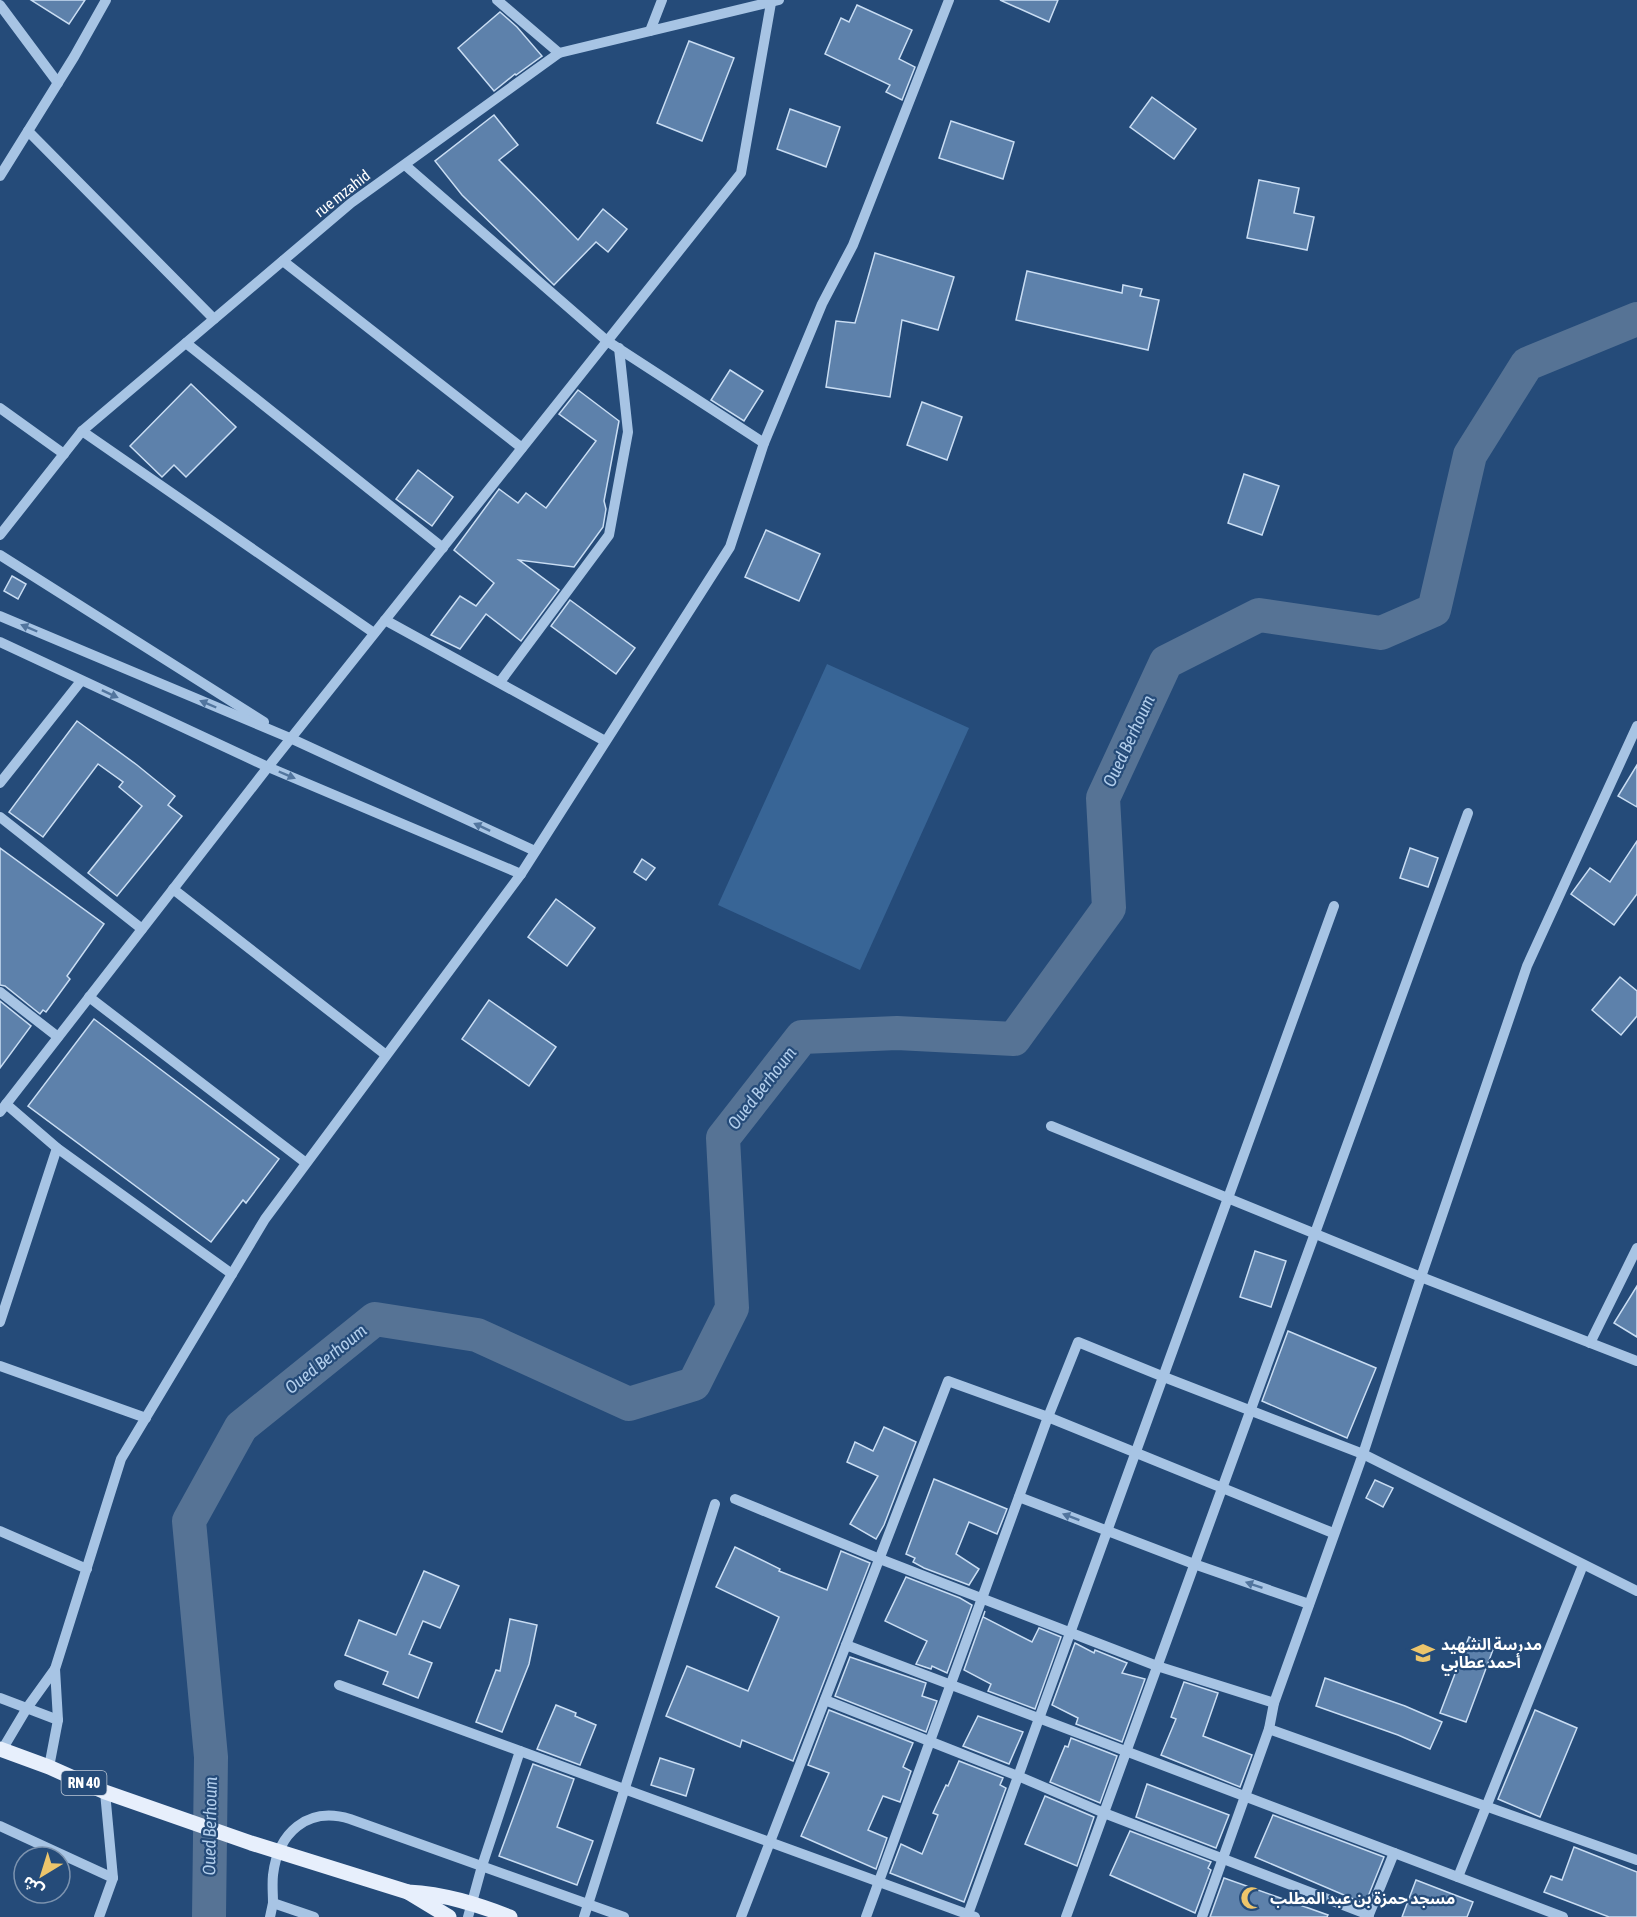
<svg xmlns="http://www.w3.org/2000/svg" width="1637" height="1917" font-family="'Asap Condensed','Noto Sans Arabic',sans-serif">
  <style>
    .green { fill: #386596 }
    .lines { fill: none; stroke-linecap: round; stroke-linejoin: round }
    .river { stroke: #567395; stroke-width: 34 }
    .building { fill: #5d81ab; stroke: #c9ddf3; stroke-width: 1.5 }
    .minor { stroke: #a7c4e4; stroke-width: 10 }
    .major { stroke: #e7effc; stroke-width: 15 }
    .oneway { fill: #52759e }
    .labels { text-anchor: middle; stroke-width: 4.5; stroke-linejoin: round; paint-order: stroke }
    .shield { fill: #254b79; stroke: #bec9d7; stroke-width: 1.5 }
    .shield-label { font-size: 15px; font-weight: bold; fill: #fff }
    .street-label { font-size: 16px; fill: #fff; stroke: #254b79 }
    .poi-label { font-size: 16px; font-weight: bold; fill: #fff; stroke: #254b79; text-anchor: start }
    .water-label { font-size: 18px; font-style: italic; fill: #b2ceec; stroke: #254b79 }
  </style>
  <rect width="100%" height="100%" fill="#254b79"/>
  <!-- green -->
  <polygon class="green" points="827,664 969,728 860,970 718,905"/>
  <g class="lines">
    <!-- river -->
    <polyline class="river" points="209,1917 211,1757 189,1521 241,1427 375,1319 477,1335 629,1404 694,1384 732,1308 723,1138 802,1037 897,1033 1014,1039 1109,908 1103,798 1166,662 1259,615 1381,633 1434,610 1470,455 1527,364 1637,319"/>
  </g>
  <!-- building -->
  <g class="building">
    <polygon points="31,0 85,0 69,24"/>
    <polygon points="1000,0 1058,0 1049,22"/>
    <polygon points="857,5 912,30 899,59 915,67 902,100 886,92 890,85 825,54 841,18 849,22"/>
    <polygon points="500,12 517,27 542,56 516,75 515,74 494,91 458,48"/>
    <polygon points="689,41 734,58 702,141 657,123"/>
    <polygon points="1152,97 1196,129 1174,159 1130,127"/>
    <polygon points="790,109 840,127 826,167 777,149"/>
    <polygon points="494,115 518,145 499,160 578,240 603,209 627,229 608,252 596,242 554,285 462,195 435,161"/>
    <polygon points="951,121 1014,142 1003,179 939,158"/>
    <polygon points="1259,180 1299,188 1294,213 1314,217 1307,250 1247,238"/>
    <polygon points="875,253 954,277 938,330 902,320 890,397 826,387 836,321 855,323"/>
    <polygon points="1027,271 1122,293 1123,285 1142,289 1140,296 1159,300 1148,350 1016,320"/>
    <polygon points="730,370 763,391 744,421 711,400"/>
    <polygon points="191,384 236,427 186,477 174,465 162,477 130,446"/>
    <polygon points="578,390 619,421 604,501 606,509 603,527 574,567 519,560 559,590 521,641 486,614 460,649 431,635 460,596 476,606 494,583 454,550 499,489 518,503 526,493 546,508 596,441 559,414"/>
    <polygon points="922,402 962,417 947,460 907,445"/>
    <polygon points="418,470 453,497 432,526 396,499"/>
    <polygon points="1244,474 1279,486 1262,535 1228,523"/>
    <polygon points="766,530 820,554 799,601 745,577"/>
    <polygon points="12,576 26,584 18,599 4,591"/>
    <polygon points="570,600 635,648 616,674 551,626"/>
    <polygon points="77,721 137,765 175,796 168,805 182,816 117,896 88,873 142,806 119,787 123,782 98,764 43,837 9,812"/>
    <polygon points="1637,765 1637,807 1618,796"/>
    <polygon points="1637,841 1637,894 1614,925 1571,894 1590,868 1610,882"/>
    <polygon points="0,848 104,924 67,976 70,979 46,1012 43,1010 40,1014 5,986 0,985"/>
    <polygon points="1410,848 1438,858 1428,887 1400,878"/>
    <polygon points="642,859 655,868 646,880 634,872"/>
    <polygon points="556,899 595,928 567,966 528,937"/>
    <polygon points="1620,977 1637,991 1637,1016 1621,1035 1592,1010"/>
    <polygon points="489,1000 556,1047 529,1086 462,1039"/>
    <polygon points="0,1001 31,1026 0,1068"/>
    <polygon points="94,1019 279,1159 246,1203 243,1200 211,1242 28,1106"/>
    <polygon points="1255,1251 1286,1261 1271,1307 1240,1297"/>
    <polygon points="1637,1286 1637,1337 1614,1323"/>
    <polygon points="1288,1331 1376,1368 1347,1438 1262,1401"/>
    <polygon points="884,1427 916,1442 884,1525 876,1539 850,1524 878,1476 847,1462 855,1442 873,1451"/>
    <polygon points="934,1479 1007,1509 997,1534 969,1522 956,1554 979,1569 969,1585 924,1568 913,1562 915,1558 906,1554"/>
    <polygon points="1375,1480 1393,1488 1383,1507 1366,1498"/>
    <polygon points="735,1547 780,1569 779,1571 827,1590 841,1551 870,1563 793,1761 742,1740 740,1747 666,1716 687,1666 748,1691 779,1617 716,1587"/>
    <polygon points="424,1571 459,1586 440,1628 423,1621 409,1654 432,1663 418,1698 383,1684 388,1672 345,1655 359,1620 396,1635"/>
    <polygon points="906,1577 960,1598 972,1605 947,1673 932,1666 931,1669 916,1664 927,1641 885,1621"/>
    <polygon points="985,1611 983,1617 1032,1642 1039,1628 1061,1637 1035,1709 988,1691 991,1684 964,1670"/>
    <polygon points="510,1619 537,1625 529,1664 502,1732 476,1722 496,1670 500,1671"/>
    <polygon points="1469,1637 1494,1647 1466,1722 1440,1713"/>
    <polygon points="1075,1643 1094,1653 1095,1650 1127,1663 1122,1673 1145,1679 1122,1742 1076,1724 1078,1718 1052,1705"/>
    <polygon points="850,1657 926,1683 922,1696 937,1701 926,1732 835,1696"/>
    <polygon points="1325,1678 1405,1706 1442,1722 1430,1749 1398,1735 1316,1706"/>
    <polygon points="1184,1682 1218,1693 1203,1736 1252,1755 1240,1787 1161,1755 1176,1719 1171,1717"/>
    <polygon points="556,1705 576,1713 575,1716 596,1725 580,1765 537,1749"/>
    <polygon points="829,1710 913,1743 903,1767 911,1771 900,1802 883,1796 868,1830 887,1838 876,1869 801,1836 829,1773 808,1765"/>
    <polygon points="1535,1710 1577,1728 1540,1817 1498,1799"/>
    <polygon points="978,1716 1023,1732 1009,1764 963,1746"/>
    <polygon points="1071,1738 1117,1756 1100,1803 1050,1782 1065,1746 1068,1747"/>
    <polygon points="660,1758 694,1769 686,1796 651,1785"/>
    <polygon points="959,1761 1003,1778 1000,1785 1006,1788 964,1902 890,1873 901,1844 922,1854 938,1815 933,1813 946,1785 948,1786"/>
    <polygon points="533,1764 574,1779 557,1827 593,1841 577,1885 499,1856"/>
    <polygon points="1147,1784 1229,1815 1216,1848 1136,1817"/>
    <polygon points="1045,1796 1094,1817 1077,1866 1025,1844"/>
    <polygon points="1273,1815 1384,1857 1365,1904 1255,1857"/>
    <polygon points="1130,1831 1211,1862 1208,1868 1211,1870 1195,1913 1110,1875"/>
    <polygon points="1574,1847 1637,1872 1637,1917 1609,1917 1544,1892 1551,1876 1562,1880"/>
    <polygon points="1224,1878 1328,1915 1327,1917 1210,1917"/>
    <polygon points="1416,1880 1473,1902 1467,1917 1402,1917"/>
  </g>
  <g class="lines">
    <!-- minor -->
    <g class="minor">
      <polyline points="497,0 559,53"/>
      <polyline points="0,5 58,83"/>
      <polyline points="650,31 662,0"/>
      <polyline points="28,131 214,319"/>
      <polyline points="405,165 607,341 764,443"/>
      <polyline points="0,176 74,57 106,0"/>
      <polyline points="283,261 522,448"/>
      <polyline points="186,343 443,548"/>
      <polyline points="0,408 64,454"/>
      <polyline points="82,431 374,633"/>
      <polyline points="0,535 82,431 351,203 559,53 779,0"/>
      <polyline points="0,555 264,722"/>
      <polyline points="0,616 290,738 535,851"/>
      <polyline points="385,620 605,741"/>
      <polyline points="0,642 268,767 521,874"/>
      <polyline points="500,682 609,535 628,432 619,348"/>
      <polyline points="0,783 81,681"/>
      <polyline points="0,817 142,929"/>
      <polyline points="173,889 386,1055"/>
      <polyline points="0,992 58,1037"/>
      <polyline points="89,997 306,1163"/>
      <polyline points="6,1104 57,1148 232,1274"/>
      <polyline points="0,1112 268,767 741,173 771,3"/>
      <polyline points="1051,1126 1421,1277 1637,1361"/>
      <polyline points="0,1322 57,1148"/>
      <polyline points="1590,1343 1637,1248"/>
      <polyline points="0,1366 146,1418"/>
      <polyline points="1019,1497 1194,1564 1309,1604"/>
      <polyline points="735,1499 880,1559 1157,1666 1274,1703"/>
      <polyline points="0,1531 87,1569"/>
      <polyline points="846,1645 1563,1917"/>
      <polyline points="339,1685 975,1917"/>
      <polyline points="0,1698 58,1720"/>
      <polyline points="825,1700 1018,1776 1104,1813 1369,1915"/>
      <polyline points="1269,1729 1637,1860"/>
      <polyline points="2,1750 27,1708 55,1669"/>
      <polyline points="49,1767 58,1720 55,1669 121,1459 265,1219 521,874 730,547 764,443 822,304 853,245 949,0"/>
      <polyline points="0,1826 113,1878"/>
      <polyline points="1458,1877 1583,1565"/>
      <polyline points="99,1917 113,1878 105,1792"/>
      <polyline points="270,1917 273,1903"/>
      <path d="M314,1917L273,1903C273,1894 272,1884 273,1875C278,1833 307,1806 350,1819L624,1917"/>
      <polyline points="468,1917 482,1866 520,1751"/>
      <polyline points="584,1917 715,1504"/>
      <polyline points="741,1917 948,1381 1048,1417 1333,1533"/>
      <polyline points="866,1917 1048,1417 1078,1342 1164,1377 1363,1454 1637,1591"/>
      <polyline points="967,1917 1334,906"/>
      <polyline points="1066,1917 1468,813"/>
      <polyline points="1202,1917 1269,1729 1274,1703 1363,1454 1421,1277 1527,966 1637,726"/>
      <polyline points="1368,1917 1394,1853"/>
    </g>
    <!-- major -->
    <g class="major">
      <path d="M0,1749L49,1767L105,1792L251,1843L408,1892C445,1894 476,1904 510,1917"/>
      <polyline points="408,1892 449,1917"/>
    </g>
  </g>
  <!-- one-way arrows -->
  <defs><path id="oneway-solid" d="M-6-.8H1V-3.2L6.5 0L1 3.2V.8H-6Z" transform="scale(1.5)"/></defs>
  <g class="oneway">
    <use href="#oneway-solid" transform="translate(29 628) rotate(-157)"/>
    <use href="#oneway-solid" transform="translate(110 694) rotate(25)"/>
    <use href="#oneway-solid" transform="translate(208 704) rotate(-157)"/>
    <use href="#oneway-solid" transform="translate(287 775) rotate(23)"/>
    <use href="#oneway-solid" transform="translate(482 827) rotate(-155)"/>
    <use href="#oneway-solid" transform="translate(1071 1517) rotate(-159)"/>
    <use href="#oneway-solid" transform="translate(1254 1585) rotate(-161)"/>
  </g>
  <!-- icons -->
  <defs>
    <g id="school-bare" transform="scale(1.8)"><path d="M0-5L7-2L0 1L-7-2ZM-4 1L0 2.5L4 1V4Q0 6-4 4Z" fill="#edc56b" stroke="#254b79" stroke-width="2.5" paint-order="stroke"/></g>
    <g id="mosque-bare" transform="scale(1.8)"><path d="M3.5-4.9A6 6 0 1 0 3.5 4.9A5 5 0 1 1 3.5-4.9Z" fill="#edc56b" stroke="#254b79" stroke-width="2.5" paint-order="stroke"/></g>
  </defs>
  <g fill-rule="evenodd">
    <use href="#school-bare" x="1423" y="1653"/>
    <use href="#mosque-bare" x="1252" y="1898"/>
  </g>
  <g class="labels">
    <!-- shield labels -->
    <rect class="shield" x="61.5" y="1771" width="45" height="24" rx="4.5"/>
    <g class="shield-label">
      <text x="84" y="1788">RN 40</text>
    </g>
    <!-- street labels -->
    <g class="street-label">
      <text transform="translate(342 193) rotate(-38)" y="6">rue mzahid</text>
    </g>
    <!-- poi labels -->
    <g class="poi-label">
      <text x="1441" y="1650">مدرسة الشهيد<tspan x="1441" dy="18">أحمد عطابي</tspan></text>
      <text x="1270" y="1904">مسجد حمزة بن عبد المطلب</text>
    </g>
    <!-- water labels -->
    <g class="water-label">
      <text transform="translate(1129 741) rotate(-65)" y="6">Oued Berhoum</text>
      <text transform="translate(762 1088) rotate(-52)" y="6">Oued Berhoum</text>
      <text transform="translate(326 1359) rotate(-39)" y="6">Oued Berhoum</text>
      <text transform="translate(210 1826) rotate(-89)" y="6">Oued Berhoum</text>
    </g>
  </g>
  <!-- north arrow -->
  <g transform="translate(42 1875) rotate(218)"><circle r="28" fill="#254b79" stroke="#7c93af" stroke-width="1.5"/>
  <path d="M0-4.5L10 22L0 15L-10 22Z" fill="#edc56b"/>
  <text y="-9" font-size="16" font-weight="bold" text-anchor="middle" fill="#ffffff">ش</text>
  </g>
</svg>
